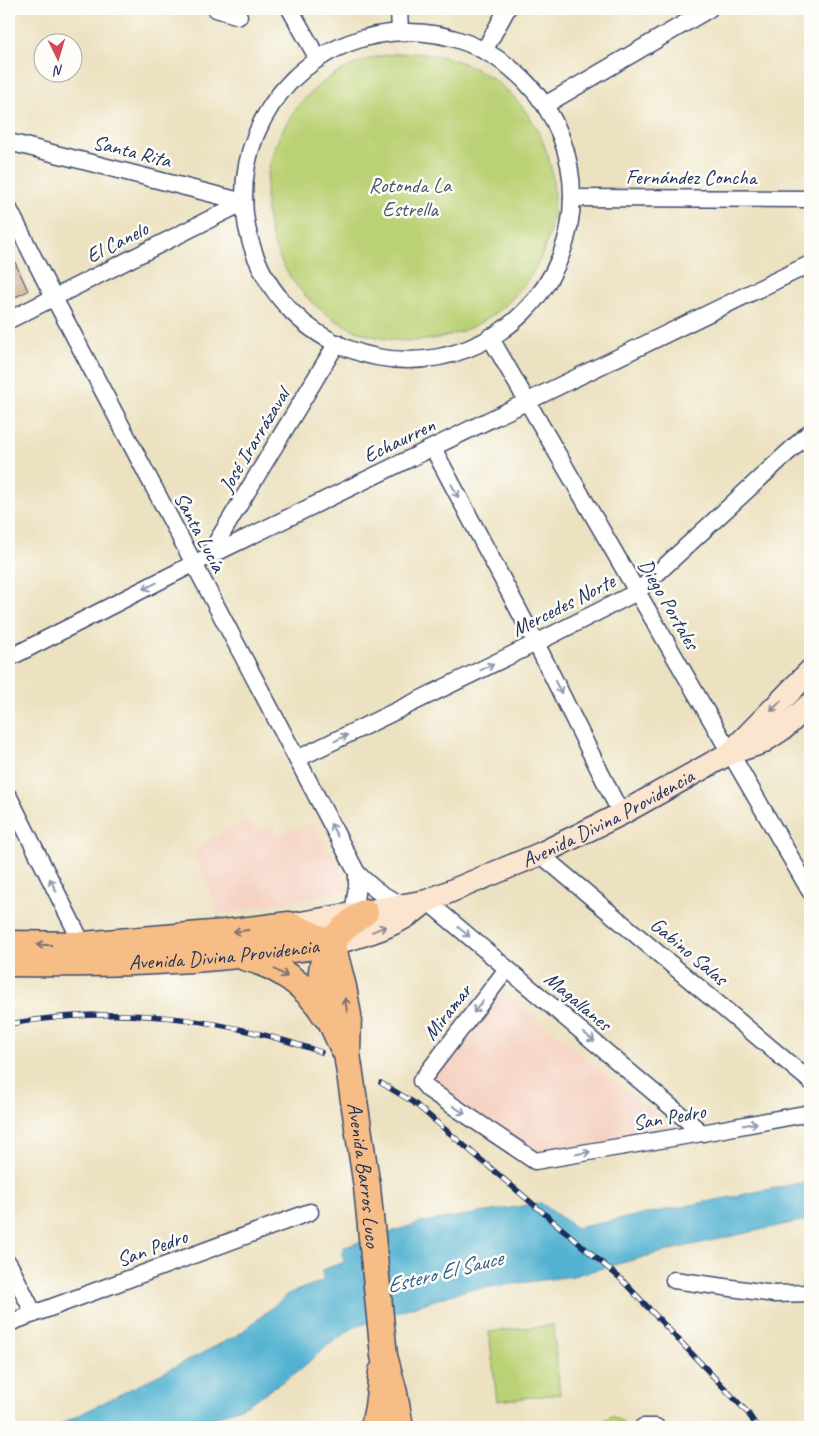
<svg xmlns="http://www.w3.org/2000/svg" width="819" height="1436" font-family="Caveat,sans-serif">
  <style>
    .built { fill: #f5d2c2 }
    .green { fill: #bbd175; stroke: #6b806a }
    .water { fill: #53b2d1; stroke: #377098 }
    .building { fill: #caa185 }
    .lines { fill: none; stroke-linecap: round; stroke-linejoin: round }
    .street-casing { stroke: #3a4a6d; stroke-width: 19 }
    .secondary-casing { stroke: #3a4a6d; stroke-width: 25 }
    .primary-casing { stroke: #3a4a6d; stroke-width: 29 }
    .street { stroke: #fff; stroke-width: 16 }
    .secondary { stroke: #fbe5cf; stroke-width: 22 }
    .primary { stroke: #f6be86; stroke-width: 26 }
    .rail-casing { stroke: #1b2f5e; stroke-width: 5.5 }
    .rail { stroke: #fdfcf7; stroke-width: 4; stroke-dasharray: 11; stroke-linecap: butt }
    .oneway { stroke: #8d97ae }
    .oneway2 { stroke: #8b8a96 }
    .oneway3 { stroke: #7e6f70 }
    .labels { text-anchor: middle; stroke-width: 5; stroke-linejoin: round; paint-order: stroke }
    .street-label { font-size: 21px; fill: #1b2f5e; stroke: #fdfcf7 }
    .park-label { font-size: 21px; fill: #435864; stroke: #fdfcf7 }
    .water-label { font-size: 22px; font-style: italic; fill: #2f5d86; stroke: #fdfcf7 }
  </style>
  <rect width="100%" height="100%" fill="#fdfcf7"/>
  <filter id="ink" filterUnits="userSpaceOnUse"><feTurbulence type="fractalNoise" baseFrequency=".02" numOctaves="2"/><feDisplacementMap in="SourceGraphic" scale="10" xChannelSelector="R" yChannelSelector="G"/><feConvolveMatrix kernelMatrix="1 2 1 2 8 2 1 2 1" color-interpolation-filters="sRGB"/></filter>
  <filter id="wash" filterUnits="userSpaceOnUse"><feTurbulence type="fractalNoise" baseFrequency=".0096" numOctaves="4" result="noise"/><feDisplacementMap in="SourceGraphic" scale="20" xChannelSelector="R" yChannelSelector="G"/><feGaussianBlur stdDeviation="1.12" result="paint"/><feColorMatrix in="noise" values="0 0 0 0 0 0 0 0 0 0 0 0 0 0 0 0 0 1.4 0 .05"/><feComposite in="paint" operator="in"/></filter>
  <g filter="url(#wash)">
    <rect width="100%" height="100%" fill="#ece1c0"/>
    <!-- built -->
    <g class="built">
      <polygon points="245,820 259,832 273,823 278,834 313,824 352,889 218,915 194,849"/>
      <polygon points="499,988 669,1125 661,1135 535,1152 421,1081"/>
    </g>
    <!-- green -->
    <g class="green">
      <circle cx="410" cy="197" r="144"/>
      <polygon points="553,1325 560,1394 497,1401 489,1332"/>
      <polygon points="612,1416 624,1423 622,1427 591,1427"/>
    </g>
    <!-- water -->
    <polygon class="water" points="810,1181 810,1219 678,1248 573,1276 467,1290 406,1309 353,1328 327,1346 297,1372 247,1405 194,1426 55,1427 238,1335 290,1293 323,1281 322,1270 344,1262 342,1248 419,1223 541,1203 576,1228"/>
    <g id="blocks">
      <!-- building -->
      <polygon class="building" points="9,249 28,291 9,300"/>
    </g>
  </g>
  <g filter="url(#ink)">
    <use href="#blocks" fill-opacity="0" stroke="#3a4a6d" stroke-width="1"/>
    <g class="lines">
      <!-- street casing -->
      <g class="street-casing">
        <g id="street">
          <polyline points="216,9 239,16"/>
          <polyline points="290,9 318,59"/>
          <polyline points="399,9 400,32"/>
          <circle cx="408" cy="196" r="164"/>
          <polyline points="484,51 507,9"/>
          <polyline points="545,105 709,9"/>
          <polyline points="9,142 244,202"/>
          <polyline points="572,198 810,199"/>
          <path d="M9,209L54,298L357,873C372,888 382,896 402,904"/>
          <polyline points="9,320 244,202"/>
          <polyline points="490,337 810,891"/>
          <polyline points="433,448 536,643 621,814"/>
          <polyline points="207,558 337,343"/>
          <polyline points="9,658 193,564 810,264"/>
          <polyline points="297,759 536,643 637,592 810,432"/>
          <polyline points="9,797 83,945"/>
          <polyline points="540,854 810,1081"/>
          <polyline points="427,901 702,1133"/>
          <polyline points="353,915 357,886 357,873"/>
          <polyline points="507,969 421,1081 428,1089 535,1161 702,1133 810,1113"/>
          <polyline points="9,1264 34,1314"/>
          <polyline points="674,1280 774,1294 810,1293"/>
          <polyline points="9,1323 310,1212"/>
          <polyline points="643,1427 656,1427"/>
        </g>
      </g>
      <!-- secondary casing -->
      <g class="secondary-casing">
        <g id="secondary">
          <polyline points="734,749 810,671"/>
          <path id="s1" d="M289,925L427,901L540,854L621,814L730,753L761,743L784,728L810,704"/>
          <path d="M332,944C363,935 397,927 422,905"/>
        </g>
      </g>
      <!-- primary casing -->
      <g class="primary-casing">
        <g id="primary">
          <polyline points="9,944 83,945 224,933 289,925 332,944"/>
          <path id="s2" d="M332,944L343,987L348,1015L347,1054L367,1187L384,1356L394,1393L400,1427"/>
          <path d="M244,957C277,965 308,986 326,1016"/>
          <path id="s3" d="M9,963C85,964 161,963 237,955C268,952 300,948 331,944"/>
          <path d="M344,1049C324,1011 307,967 341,931C348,924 357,918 365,912"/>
          <polyline points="374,1427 378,1407 382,1372"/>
        </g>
      </g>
      <!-- street -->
      <use href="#street" class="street"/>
      <!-- secondary -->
      <use href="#secondary" class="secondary"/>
      <!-- primary -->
      <use href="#primary" class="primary"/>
      <!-- rail casing -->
      <g class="rail-casing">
        <g id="rail">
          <path d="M9,1024C119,1005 215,1016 321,1052"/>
          <polyline points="381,1083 413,1102 621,1279 748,1413 757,1427"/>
        </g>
      </g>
      <!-- rail -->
      <use href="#rail" class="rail"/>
    </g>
    <!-- one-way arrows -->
    <defs><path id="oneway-shaft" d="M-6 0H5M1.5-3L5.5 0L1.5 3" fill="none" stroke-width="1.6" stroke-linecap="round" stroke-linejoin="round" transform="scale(1.25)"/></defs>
    <g class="oneway">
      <use href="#oneway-shaft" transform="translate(455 491) rotate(62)"/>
      <use href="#oneway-shaft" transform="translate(150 586) rotate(153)"/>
      <use href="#oneway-shaft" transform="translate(487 667) rotate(-26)"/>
      <use href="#oneway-shaft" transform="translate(558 687) rotate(63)"/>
      <use href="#oneway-shaft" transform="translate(341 738) rotate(-26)"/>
      <use href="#oneway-shaft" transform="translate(334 830) rotate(-118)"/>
      <use href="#oneway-shaft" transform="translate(53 885) rotate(-117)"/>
      <use href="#oneway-shaft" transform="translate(464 932) rotate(40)"/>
      <use href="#oneway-shaft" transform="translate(478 1007) rotate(128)"/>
      <use href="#oneway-shaft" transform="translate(589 1037) rotate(40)"/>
      <use href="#oneway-shaft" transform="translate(459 1110) rotate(34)"/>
      <use href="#oneway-shaft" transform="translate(750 1124) rotate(-11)"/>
      <use href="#oneway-shaft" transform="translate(583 1153) rotate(-9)"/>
    </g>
    <g class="oneway2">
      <use href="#oneway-shaft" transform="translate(776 706) rotate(134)"/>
      <use href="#oneway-shaft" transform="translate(379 929) rotate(-22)"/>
    </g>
    <g class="oneway3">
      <use href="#oneway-shaft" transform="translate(241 931) rotate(173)"/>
      <use href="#oneway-shaft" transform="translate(44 945) rotate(180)"/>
      <use href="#oneway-shaft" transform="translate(281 973) rotate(30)"/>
      <use href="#oneway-shaft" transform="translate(346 1005) rotate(-98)"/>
    </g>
  </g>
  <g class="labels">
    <!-- street labels -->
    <g class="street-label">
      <text transform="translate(132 151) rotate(14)" y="7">Santa Rita</text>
      <text x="691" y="184">Fernández Concha</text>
      <text transform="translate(117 242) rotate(-27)" y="7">El Canelo</text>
      <text transform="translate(254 440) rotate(-59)" y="7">José Irarrázaval</text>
      <text transform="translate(399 440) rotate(-26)" y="7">Echaurren</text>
      <text transform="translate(200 532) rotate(62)" y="7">Santa Lucía</text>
      <text transform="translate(669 604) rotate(60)" y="7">Diego Portales</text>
      <text transform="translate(563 605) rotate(-27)" y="7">Mercedes Norte</text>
      <text dy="7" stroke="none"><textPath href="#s1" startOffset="339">Avenida Divina Providencia</textPath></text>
      <text transform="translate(689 951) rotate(40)" y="7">Gabino Salas</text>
      <text dy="7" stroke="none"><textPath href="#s3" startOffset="215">Avenida Divina Providencia</textPath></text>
      <text transform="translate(578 1001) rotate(40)" y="7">Magallanes</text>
      <text transform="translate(447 1012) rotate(-52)" y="7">Miramar</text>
      <text transform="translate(669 1117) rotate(-10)" y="7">San Pedro</text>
      <text dy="7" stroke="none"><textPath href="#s2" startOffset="234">Avenida Barros Luco</textPath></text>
      <text transform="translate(152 1248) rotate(-20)" y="7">San Pedro</text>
    </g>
    <!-- park labels -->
    <g class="park-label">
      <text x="410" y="192">Rotonda La<tspan x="410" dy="24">Estrella</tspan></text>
    </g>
    <!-- water labels -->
    <g class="water-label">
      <text transform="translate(444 1271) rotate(-14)" y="8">Estero El Sauce</text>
    </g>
  </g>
  <!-- margin -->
  <rect width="819" height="1436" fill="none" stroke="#fdfcf7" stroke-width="30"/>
  <!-- north arrow -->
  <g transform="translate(58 58) rotate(175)"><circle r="24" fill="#fdfcf7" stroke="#a3aaba"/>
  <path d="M0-4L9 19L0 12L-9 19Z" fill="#d1495b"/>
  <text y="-8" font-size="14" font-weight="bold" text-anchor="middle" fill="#1b2f5e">N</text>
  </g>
</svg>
